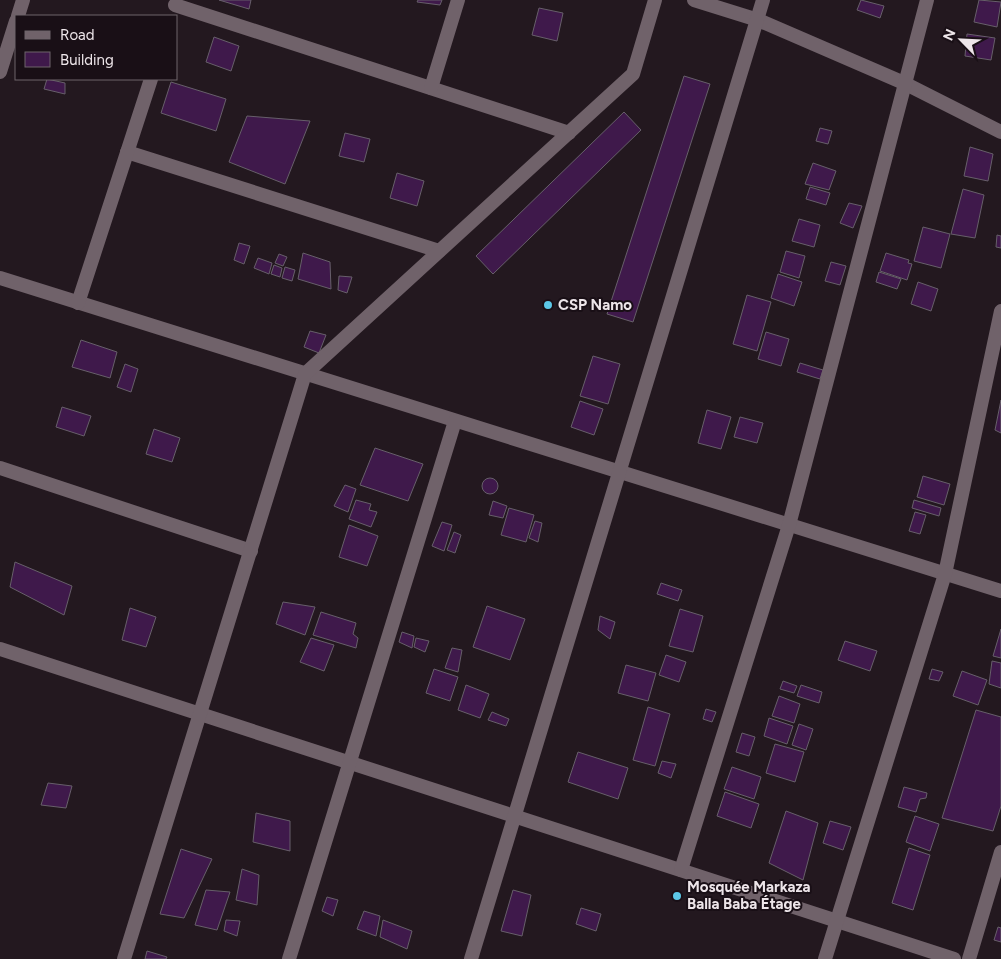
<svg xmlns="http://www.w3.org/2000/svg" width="1001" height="959" font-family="Figtree,sans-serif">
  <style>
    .building { fill: #3f194b; stroke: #675f6a }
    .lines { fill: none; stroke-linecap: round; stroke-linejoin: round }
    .minor { stroke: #70626a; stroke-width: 14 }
    .poi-dot { fill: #5cc7e7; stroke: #190f16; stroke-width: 2 }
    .labels { text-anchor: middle; stroke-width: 4; stroke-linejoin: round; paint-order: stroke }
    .poi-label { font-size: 15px; font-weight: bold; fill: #ede5e9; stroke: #190f16; text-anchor: start }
  </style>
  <rect width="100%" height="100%" fill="#23181f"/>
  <!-- building -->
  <g class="building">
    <polygon points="219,0 251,0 249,9"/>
    <polygon points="418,0 442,0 440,5 417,2"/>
    <polygon points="861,0 884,6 880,18 857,10"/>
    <polygon points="979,0 1001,2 997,27 974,22"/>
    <polygon points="539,8 563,13 557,41 532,35"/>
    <polygon points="967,34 995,38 991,60 965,56"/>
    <polygon points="214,37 239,46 231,71 206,62"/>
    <polygon points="684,76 710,84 633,322 607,314"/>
    <polygon points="47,79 65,83 65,94 44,89"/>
    <polygon points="171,82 226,99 216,131 161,113"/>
    <polygon points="624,112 641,130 493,274 476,256"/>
    <polygon points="247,116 310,121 285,184 229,162"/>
    <polygon points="820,128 832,131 828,144 816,141"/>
    <polygon points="345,133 370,139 364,162 339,156"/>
    <polygon points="970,147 993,154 988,181 964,176"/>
    <polygon points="813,163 836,171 829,190 805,184"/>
    <polygon points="397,173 424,181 417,206 390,198"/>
    <polygon points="810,187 830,193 826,205 806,199"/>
    <polygon points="963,189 984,195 975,238 951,234"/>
    <polygon points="849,203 862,206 853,228 840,223"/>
    <polygon points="799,219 820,225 814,247 792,241"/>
    <polygon points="923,227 950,234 941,268 914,261"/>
    <polygon points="997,235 1001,236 1001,248 996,247"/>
    <polygon points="239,243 250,246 244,264 234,260"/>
    <polygon points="786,251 805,256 799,278 780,272"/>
    <polygon points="303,253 330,262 331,289 298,279"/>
    <polygon points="886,253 909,260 908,263 912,264 907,280 880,271"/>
    <polygon points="279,254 287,257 283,266 275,263"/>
    <polygon points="258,258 272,263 269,274 254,268"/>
    <polygon points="831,262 846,266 840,285 825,281"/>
    <polygon points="274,265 282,268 280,277 271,274"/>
    <polygon points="285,267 295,270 292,281 282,278"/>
    <polygon points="879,272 901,279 897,289 876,282"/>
    <polygon points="778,274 802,282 794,306 771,298"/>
    <polygon points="339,276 352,277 347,293 338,290"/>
    <polygon points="918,282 938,289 931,311 911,304"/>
    <polygon points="747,295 771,302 757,351 733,344"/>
    <polygon points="310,331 326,335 319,353 304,347"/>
    <polygon points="766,332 789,339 781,366 758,359"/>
    <polygon points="81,340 117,352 110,378 72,367"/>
    <polygon points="593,356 620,364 608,404 580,396"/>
    <polygon points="800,363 823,370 820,379 797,372"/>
    <polygon points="125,364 138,369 131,392 117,387"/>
    <polygon points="1001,400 1001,433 995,430"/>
    <polygon points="580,401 603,409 594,435 571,427"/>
    <polygon points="62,407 91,416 84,436 56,427"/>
    <polygon points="707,410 731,417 721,449 698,443"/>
    <polygon points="740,417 763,423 757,443 734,437"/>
    <polygon points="154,429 180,438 172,462 146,454"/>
    <polygon points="375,448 423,464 408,501 360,485"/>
    <polygon points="923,476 950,484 944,505 917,497"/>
    <circle cx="490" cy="486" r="8"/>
    <polygon points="345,485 356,489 348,512 334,506"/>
    <polygon points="356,500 371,504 369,510 377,512 371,527 349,519"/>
    <polygon points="914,500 941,508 939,516 912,508"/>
    <polygon points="493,501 507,506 503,518 489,515"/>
    <polygon points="509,508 534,515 526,542 501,535"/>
    <polygon points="915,512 926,515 920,534 909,531"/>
    <polygon points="535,521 542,523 538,542 529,538"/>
    <polygon points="442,522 452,525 444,551 432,546"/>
    <polygon points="349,525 378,536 367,566 339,557"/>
    <polygon points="454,532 461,535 455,553 447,550"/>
    <polygon points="15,562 72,586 64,615 10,587"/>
    <polygon points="661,583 682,590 678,601 657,594"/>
    <polygon points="283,602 315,607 305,635 276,624"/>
    <polygon points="487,606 525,619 510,660 473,647"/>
    <polygon points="130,608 156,617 146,647 122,640"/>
    <polygon points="680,609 703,616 693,652 669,646"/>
    <polygon points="321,612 356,623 353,634 358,638 356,648 313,635"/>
    <polygon points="600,616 615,622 610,639 598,630"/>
    <polygon points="1001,629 1001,658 993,656"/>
    <polygon points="402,632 414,636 412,648 399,642"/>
    <polygon points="311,638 334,645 324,671 300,662"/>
    <polygon points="416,638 429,641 425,652 414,647"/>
    <polygon points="845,641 877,651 870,671 838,660"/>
    <polygon points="452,648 462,650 458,672 445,668"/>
    <polygon points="666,655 686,662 679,682 659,675"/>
    <polygon points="992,661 1001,663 1001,688 989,684"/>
    <polygon points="626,665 656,673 648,701 618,693"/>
    <polygon points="434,669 458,677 450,701 426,693"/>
    <polygon points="932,669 943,672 939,681 929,679"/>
    <polygon points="962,671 987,680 978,705 953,696"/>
    <polygon points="783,681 797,686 794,693 780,689"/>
    <polygon points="466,685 489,694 480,718 458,710"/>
    <polygon points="801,685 822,692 819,703 797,696"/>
    <polygon points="779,696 800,704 794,723 772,716"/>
    <polygon points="648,707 670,714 655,766 633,760"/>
    <polygon points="706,709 716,712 712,722 703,719"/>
    <polygon points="976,710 1001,717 1001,806 993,831 942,818"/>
    <polygon points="492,712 509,719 506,726 488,720"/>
    <polygon points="769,718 793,726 787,744 764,736"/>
    <polygon points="799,724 813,729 806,750 792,745"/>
    <polygon points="742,733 755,737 749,756 736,752"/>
    <polygon points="775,744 804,752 795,782 766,773"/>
    <polygon points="578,752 628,768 618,799 568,782"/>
    <polygon points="662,761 676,764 671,778 658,773"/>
    <polygon points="732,767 761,777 754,799 724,789"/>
    <polygon points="48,783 72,786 66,808 41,805"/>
    <polygon points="904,787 927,793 926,798 920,799 916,812 898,807"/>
    <polygon points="725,792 759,804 751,828 717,816"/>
    <polygon points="786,811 818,823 803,880 769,863"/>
    <polygon points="256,813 290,821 290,851 253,842"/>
    <polygon points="915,816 939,824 930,851 906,842"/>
    <polygon points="830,821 851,827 843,850 823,843"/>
    <polygon points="909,848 930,855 913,910 892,903"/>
    <polygon points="181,849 212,859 184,918 160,914"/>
    <polygon points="242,869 259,875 257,905 236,900"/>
    <polygon points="206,890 230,892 217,930 195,925"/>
    <polygon points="513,890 531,895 522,936 501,931"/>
    <polygon points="327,897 338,900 333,916 322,911"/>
    <polygon points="581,908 601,914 596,931 576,924"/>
    <polygon points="364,911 380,916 376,936 357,929"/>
    <polygon points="226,920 240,921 237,936 224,931"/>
    <polygon points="383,920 412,931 407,949 380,937"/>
    <polygon points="998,927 1001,928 1001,942 994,940"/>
    <polygon points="147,951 167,957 166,959 145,959"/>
  </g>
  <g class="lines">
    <!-- minor -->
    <g class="minor">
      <polyline points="694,0 758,20 904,83 1001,132"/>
      <polyline points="175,5 569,133"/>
      <polyline points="18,16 23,0"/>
      <polyline points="0,72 16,21"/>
      <polyline points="431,88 458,0"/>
      <polyline points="127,152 439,251"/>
      <polyline points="0,278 1001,591"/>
      <polyline points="78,303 151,79"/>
      <polyline points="0,468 251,551"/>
      <polyline points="0,649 954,959"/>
      <polyline points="681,870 789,525 927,0"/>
      <polyline points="124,959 305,374 633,74 655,0"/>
      <polyline points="289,959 455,421"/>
      <polyline points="471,959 763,0"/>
      <polyline points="825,959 945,574 1001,311"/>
      <polyline points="969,959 1001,852"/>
    </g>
  </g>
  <!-- markers -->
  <g class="poi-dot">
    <circle cx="548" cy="305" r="5"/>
    <circle cx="677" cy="896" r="5"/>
  </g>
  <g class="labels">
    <!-- poi labels -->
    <g class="poi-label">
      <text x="558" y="310">CSP Namo</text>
      <text x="687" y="892">Mosquée Markaza<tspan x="687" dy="17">Balla Baba Étage</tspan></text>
    </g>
  </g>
  <!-- legend -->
  <rect x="15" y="15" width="162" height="65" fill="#190f16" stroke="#6e656a"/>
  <rect x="25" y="31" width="25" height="8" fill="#70626a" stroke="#6e656a"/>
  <text x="60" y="40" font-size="15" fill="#ede5e9">Road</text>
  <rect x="25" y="52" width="25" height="15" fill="#3f194b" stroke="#6e656a"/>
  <text x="60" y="65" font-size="15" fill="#ede5e9">Building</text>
  <!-- north arrow -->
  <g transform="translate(961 40) rotate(294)" stroke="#190f16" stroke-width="4" paint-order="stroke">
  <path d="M0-4L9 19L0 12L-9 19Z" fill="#ede5e9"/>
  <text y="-8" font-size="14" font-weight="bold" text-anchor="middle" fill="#ede5e9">N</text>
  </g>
</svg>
